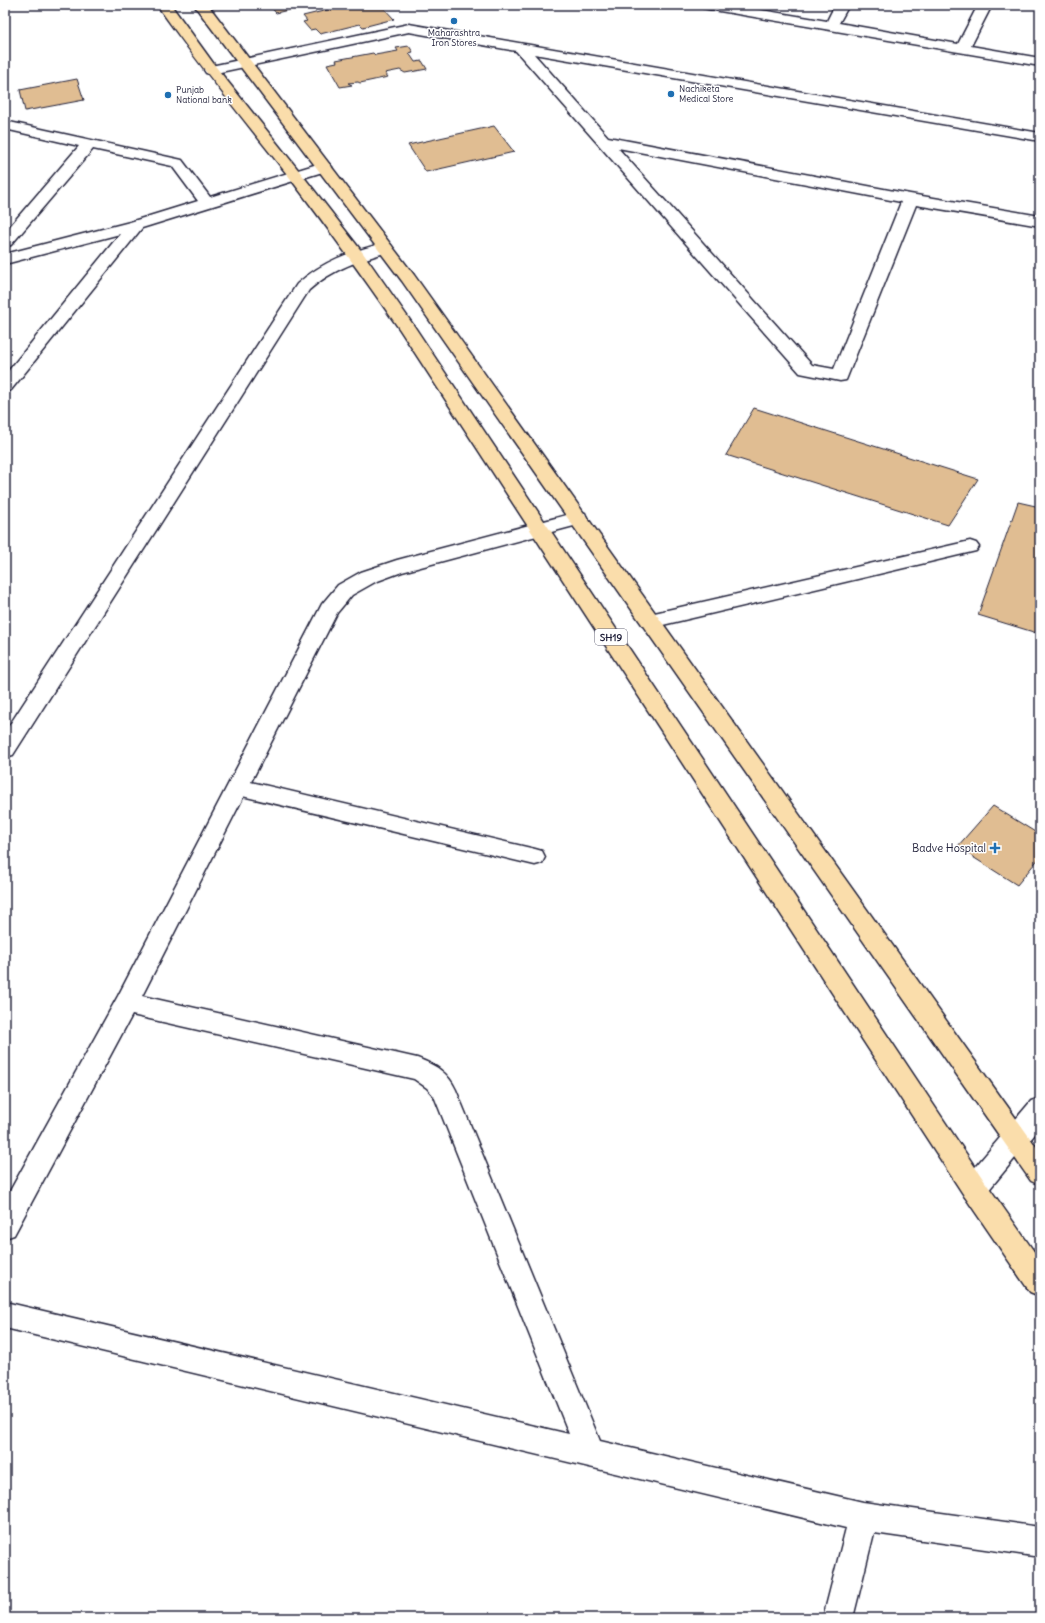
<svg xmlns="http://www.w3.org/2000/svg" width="1045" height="1623" font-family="Delius,sans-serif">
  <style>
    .building { fill: #e0bd92; stroke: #22223b }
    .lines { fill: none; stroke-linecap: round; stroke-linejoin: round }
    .service-casing { stroke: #22223b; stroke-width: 3 }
    .minor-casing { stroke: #22223b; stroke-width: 3 }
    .primary-casing { stroke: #22223b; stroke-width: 3 }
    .service { fill: #fff; fill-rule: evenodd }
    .minor { fill: #fff; fill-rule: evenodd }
    .primary { fill: #faddab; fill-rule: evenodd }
    .poi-dot { fill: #1f6fb2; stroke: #fff; stroke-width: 1.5 }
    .labels { text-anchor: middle; stroke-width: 3; stroke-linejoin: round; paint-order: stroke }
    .far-poi-label { font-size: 9px; fill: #22223b; stroke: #fff; text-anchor: start }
    .shield { fill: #fff; stroke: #646476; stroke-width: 1 }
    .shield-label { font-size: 10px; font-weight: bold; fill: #22223b }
    .poi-label { font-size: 11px; fill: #22223b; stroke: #fff; text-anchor: end }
  </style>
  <rect width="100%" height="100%" fill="#fff"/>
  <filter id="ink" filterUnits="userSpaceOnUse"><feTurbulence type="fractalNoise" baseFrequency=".025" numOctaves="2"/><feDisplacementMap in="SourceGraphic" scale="8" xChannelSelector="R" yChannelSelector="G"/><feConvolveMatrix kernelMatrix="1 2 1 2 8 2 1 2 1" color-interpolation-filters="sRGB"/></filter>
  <g filter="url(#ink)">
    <!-- building -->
    <g class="building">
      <polygon points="269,5 309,5 276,13"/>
      <polygon points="343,5 381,5 394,19 363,27 360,24 320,34 315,29 310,30 303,22 307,21 303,16 344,6"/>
      <polygon points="409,46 413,52 409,53 415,62 422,61 427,69 405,73 400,70 385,73 388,77 360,83 358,82 348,83 352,85 340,87 327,64 337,62 336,60 373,53 375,55 398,51 396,48"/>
      <polygon points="77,79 84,100 25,111 20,90"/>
      <polygon points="494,126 514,152 426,172 408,145"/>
      <polygon points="754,408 978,479 948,525 726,455"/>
      <polygon points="1018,502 1040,507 1040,634 978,615"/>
      <polygon points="993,806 1040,835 1040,857 1017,885 957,847"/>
    </g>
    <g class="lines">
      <!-- service casing -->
      <g class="service-casing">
        <g id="service">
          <polygon points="970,541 976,543 979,547 976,551 650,628 644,626 641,621 644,616 650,614"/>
          <polygon points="238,779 535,849 542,851 545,857 542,863 535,865 238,795 231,792 228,787 231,782"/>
        </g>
      </g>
      <!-- minor casing -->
      <g class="minor-casing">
        <g id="minor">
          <polygon points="701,5 732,5 827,21 835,5 849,5 839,23 958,44 978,5 992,5 971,46 1040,58 1040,66 708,9 703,8"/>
          <path d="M409,24L1040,133V141L534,54L608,137L910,194L1040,216V226L916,205L846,380L840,381L800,373L516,51L409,32L211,74L206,73L204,70L206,67L211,66ZM618,148L901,202L834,369L812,365Z"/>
          <polygon points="5,121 182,160 210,197 324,162 329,164 332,167 329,170 142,228 11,390 5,392 5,375 120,234 5,264 5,254 130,222 198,201 172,166 93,149 11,245 5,247 5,232 79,146 5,129"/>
          <path d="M385,243L391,245L393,248L391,251C360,260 333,269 309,290L13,755L5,757V732L297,284C323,261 352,251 385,243Z"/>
          <path d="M578,512L585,513L587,518L585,523L402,572L375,582L352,595L337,613L142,996L417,1058C435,1065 448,1072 456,1090L600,1441L863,1502L1040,1527V1557L874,1533L853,1618H823L846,1528L5,1328V1302L569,1434L434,1096L427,1088L414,1079L132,1015L14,1235L5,1238V1200L118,996L322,604L338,585L361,572L397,560Z"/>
          <polygon points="1040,1098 1040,1128 983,1197 974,1200 965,1197 961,1188 965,1179 1031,1101"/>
        </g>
      </g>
      <!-- primary casing -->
      <g class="primary-casing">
        <g id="primary">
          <path d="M157,5H171L216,67L300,172L363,253L414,326L983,1179L1040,1260V1296L1030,1292L965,1197L400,330C364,278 328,228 290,178C245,121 199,65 157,5Z"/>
          <polygon points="194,5 208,5 414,275 1040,1152 1040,1185 1031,1181 402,281"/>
        </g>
      </g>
      <!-- service -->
      <use href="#service" class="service"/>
      <!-- minor -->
      <use href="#minor" class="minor"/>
      <!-- primary -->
      <use href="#primary" class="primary"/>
    </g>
  </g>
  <!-- markers -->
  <g class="poi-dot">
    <circle cx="454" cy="21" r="4"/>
    <circle cx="671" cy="94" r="4"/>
    <circle cx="168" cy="95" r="4"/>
    <path d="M993 842h4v4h4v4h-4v4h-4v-4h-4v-4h4z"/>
  </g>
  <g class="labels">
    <!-- far-poi labels -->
    <g class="far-poi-label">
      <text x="454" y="36" text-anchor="middle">Maharashtra<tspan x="454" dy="10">Iron Stores</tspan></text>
      <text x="679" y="92">Nachiketa<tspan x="679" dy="10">Medical Store</tspan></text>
      <text x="176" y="93">Punjab<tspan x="176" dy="10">National bank</tspan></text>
    </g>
    <!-- shield labels -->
    <rect class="shield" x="595" y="629" width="32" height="16" rx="3"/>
    <g class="shield-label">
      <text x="611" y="641">SH19</text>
    </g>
    <!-- poi labels -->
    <g class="poi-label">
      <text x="986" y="852">Badve Hospital</text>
    </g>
  </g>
  <!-- margin -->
  <rect width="1045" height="1623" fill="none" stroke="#fff" stroke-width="20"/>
  <rect x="10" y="10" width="1025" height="1603" fill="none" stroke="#22223b" stroke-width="1.5" filter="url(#ink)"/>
</svg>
